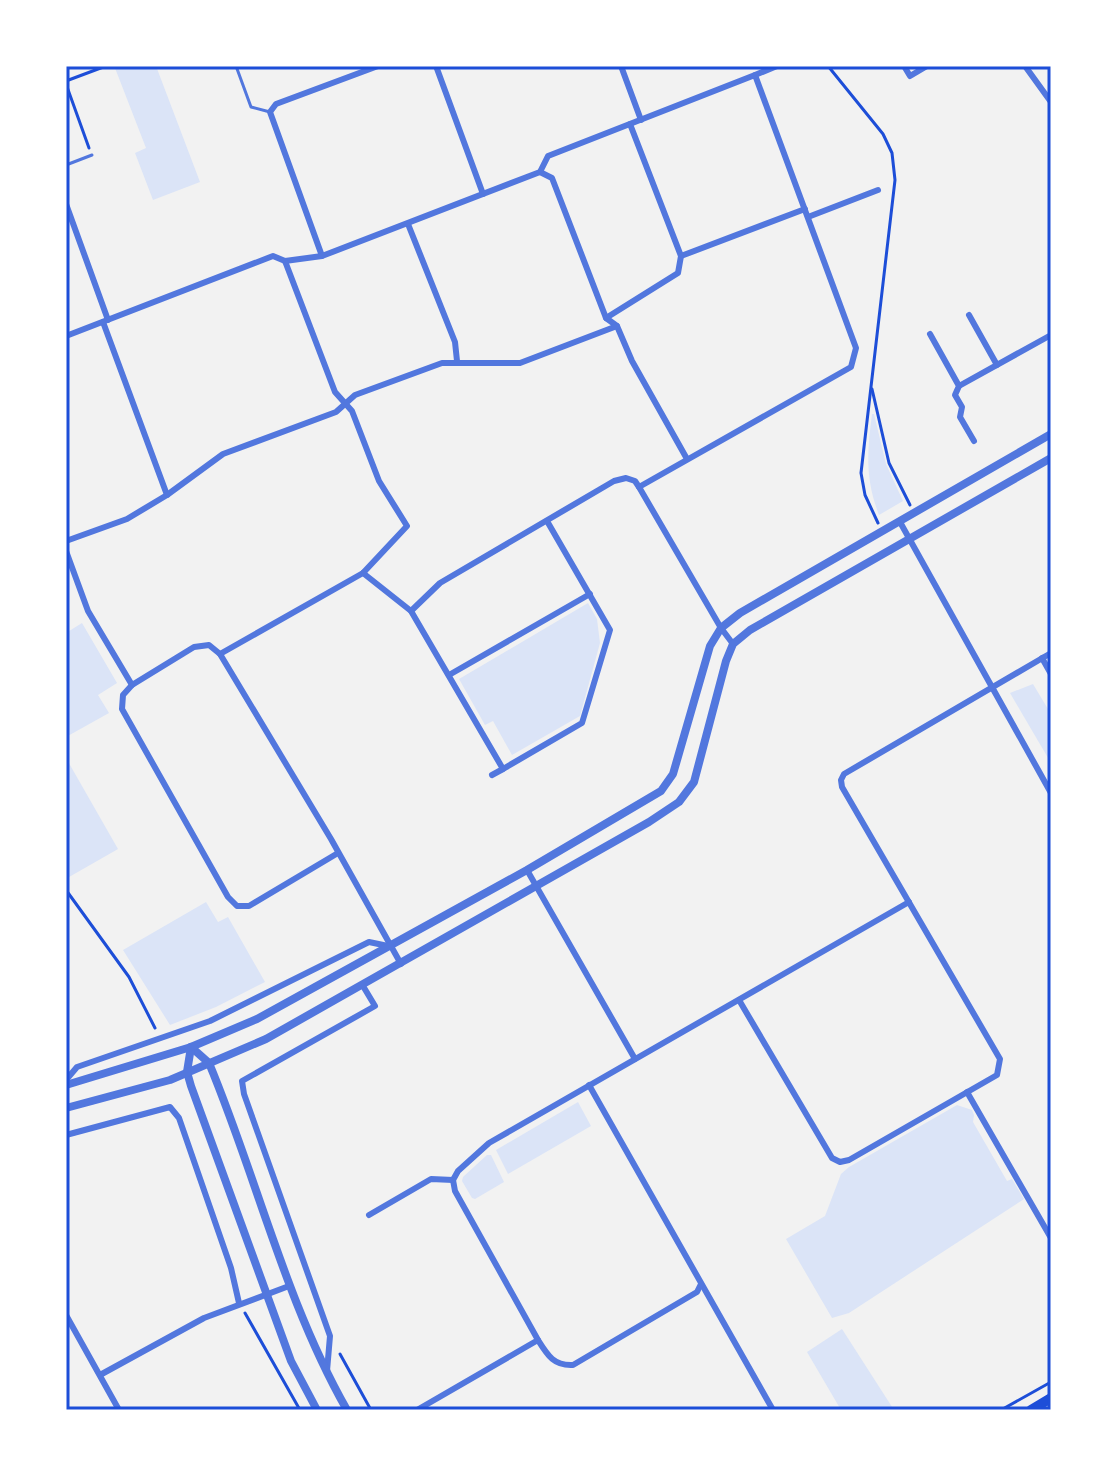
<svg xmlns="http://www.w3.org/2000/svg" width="1117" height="1476" font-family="Commissioner,sans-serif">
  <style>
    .green { fill: #dbe4f7 }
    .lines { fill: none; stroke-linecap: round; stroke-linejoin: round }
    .path { stroke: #1d4ed8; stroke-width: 3 }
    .service { stroke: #5277de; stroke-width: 3 }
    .minor { stroke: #5277de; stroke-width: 6 }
    .tertiary { stroke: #5277de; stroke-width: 8 }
    .primary { stroke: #1d4ed8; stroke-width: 10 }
    .neatline { fill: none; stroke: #1d4ed8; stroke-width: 3 }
  </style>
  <rect width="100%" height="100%" fill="#f2f2f2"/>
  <!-- green -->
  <g class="green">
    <polygon points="121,66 156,66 200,182 153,200 135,153 146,148 115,68"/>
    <path d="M872,414H874L886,464L903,501L879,515C865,479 867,452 872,414Z"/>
    <polygon points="588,603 597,619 600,643 580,716 512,755 493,721 485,725 459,679"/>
    <polygon points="82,623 117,683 98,695 109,713 66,737 66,633"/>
    <polygon points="1033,684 1051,714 1051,763 1010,693"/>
    <polygon points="66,758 118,849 69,877 66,873"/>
    <polygon points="206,902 218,922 228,917 265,982 216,1007 170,1025 123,950"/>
    <polygon points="578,1102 591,1126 508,1174 496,1150"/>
    <polygon points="957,1105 972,1110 974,1115 973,1122 1007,1181 1012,1179 1024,1199 849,1313 832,1318 786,1239 825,1216 841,1174 849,1167"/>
    <polygon points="487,1155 491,1155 504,1182 475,1199 472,1198 462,1181 463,1177"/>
    <polygon points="842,1329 894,1410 841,1410 807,1352"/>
  </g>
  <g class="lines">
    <!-- path -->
    <g class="path">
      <polyline points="828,66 883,134 892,153 895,180 861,473 865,495 878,523"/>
      <polyline points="66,81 106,66"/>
      <polyline points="66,84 89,148"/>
      <polyline points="872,389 889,463 910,505"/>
      <polyline points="66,890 129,977 155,1028"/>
      <polyline points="245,1313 300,1410"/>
      <polyline points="340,1354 371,1410"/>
      <polyline points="1001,1410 1051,1382"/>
    </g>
    <!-- service -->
    <g class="service">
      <polyline points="236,66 251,107 270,112"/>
      <polyline points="66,165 92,155"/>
    </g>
    <!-- minor -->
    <g class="minor">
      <polyline points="436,66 483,194"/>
      <polyline points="621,66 641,120"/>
      <polyline points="904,66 910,76 927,66"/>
      <polyline points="1025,66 1051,102"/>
      <polyline points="755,75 777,66"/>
      <polyline points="540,172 552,178 606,318 617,326 632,361 687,459"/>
      <polyline points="66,204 108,320"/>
      <polyline points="808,217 878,190"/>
      <polyline points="408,224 455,342 457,361"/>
      <polyline points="322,256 270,112 276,104 378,66"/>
      <polyline points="681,256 805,209"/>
      <polyline points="969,315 997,365"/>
      <polyline points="606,318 678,273 681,256 630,124"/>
      <polyline points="103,322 167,495"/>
      <polyline points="930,334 959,386 955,395 962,407 960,417 974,441"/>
      <polyline points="66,336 273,256 285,261 322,256 540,172 548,156 755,75 856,348 851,367 639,487 721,628 733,644"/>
      <polyline points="959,386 1051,335"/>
      <polyline points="900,522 1051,793"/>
      <polyline points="66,541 127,519 167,495 223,454 336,412 355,395 442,363 520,363 617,326"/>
      <polyline points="66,551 88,611 132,685 194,647 209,645 220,654 331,839 401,964"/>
      <polyline points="363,573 411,611 503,769 582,723 610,630 547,521"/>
      <polyline points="411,611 440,583 614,481 626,478 635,481 639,487"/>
      <polyline points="220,654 363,573 407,526 379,481 352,411 335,392 285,261"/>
      <polyline points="1042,658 1051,674"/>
      <polyline points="449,675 590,594"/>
      <polyline points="132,685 123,695 122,709 228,897 237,906 249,906 338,853"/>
      <polyline points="492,775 503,769"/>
      <polyline points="527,870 635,1059"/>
      <polyline points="739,1000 832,1158 840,1162 849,1160 997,1075 1000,1059 842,787 841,780 844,774 1051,653"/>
      <polyline points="66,1080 77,1067 210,1021 369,942 388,946"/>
      <polyline points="589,1085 773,1410"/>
      <polyline points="967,1092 1051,1238"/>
      <polyline points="66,1135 170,1107 179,1118 231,1268 239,1303"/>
      <path d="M453,1180L455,1191L538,1340C548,1356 554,1366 573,1365L697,1292L701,1284"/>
      <polyline points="369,1215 431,1179 453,1180 458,1171 489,1143 909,902"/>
      <polyline points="66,1315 119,1410"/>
      <polyline points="327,1371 330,1336 244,1094 242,1081 375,1006 363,986"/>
      <polyline points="100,1375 204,1318 289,1286"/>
      <polyline points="417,1410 538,1340"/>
    </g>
    <!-- tertiary -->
    <g class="tertiary">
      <path d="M191,1047L209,1063C257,1178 285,1301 347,1410"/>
      <polyline points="191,1047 187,1072 191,1086 291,1361 317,1410"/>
      <polyline points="66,1085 191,1047 257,1019 527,870 661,791 673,774 710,646 721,628 740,613 1051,434"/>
      <polyline points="66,1108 170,1080 266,1039 649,822 679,802 694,782 726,661 733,644 750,630 1051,458"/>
    </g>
    <!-- primary -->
    <polyline class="primary" points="1031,1410 1051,1398"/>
  </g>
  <!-- border -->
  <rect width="1117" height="1476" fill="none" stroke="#ffffff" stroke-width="136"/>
  <rect x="68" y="68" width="981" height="1340" class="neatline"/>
</svg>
